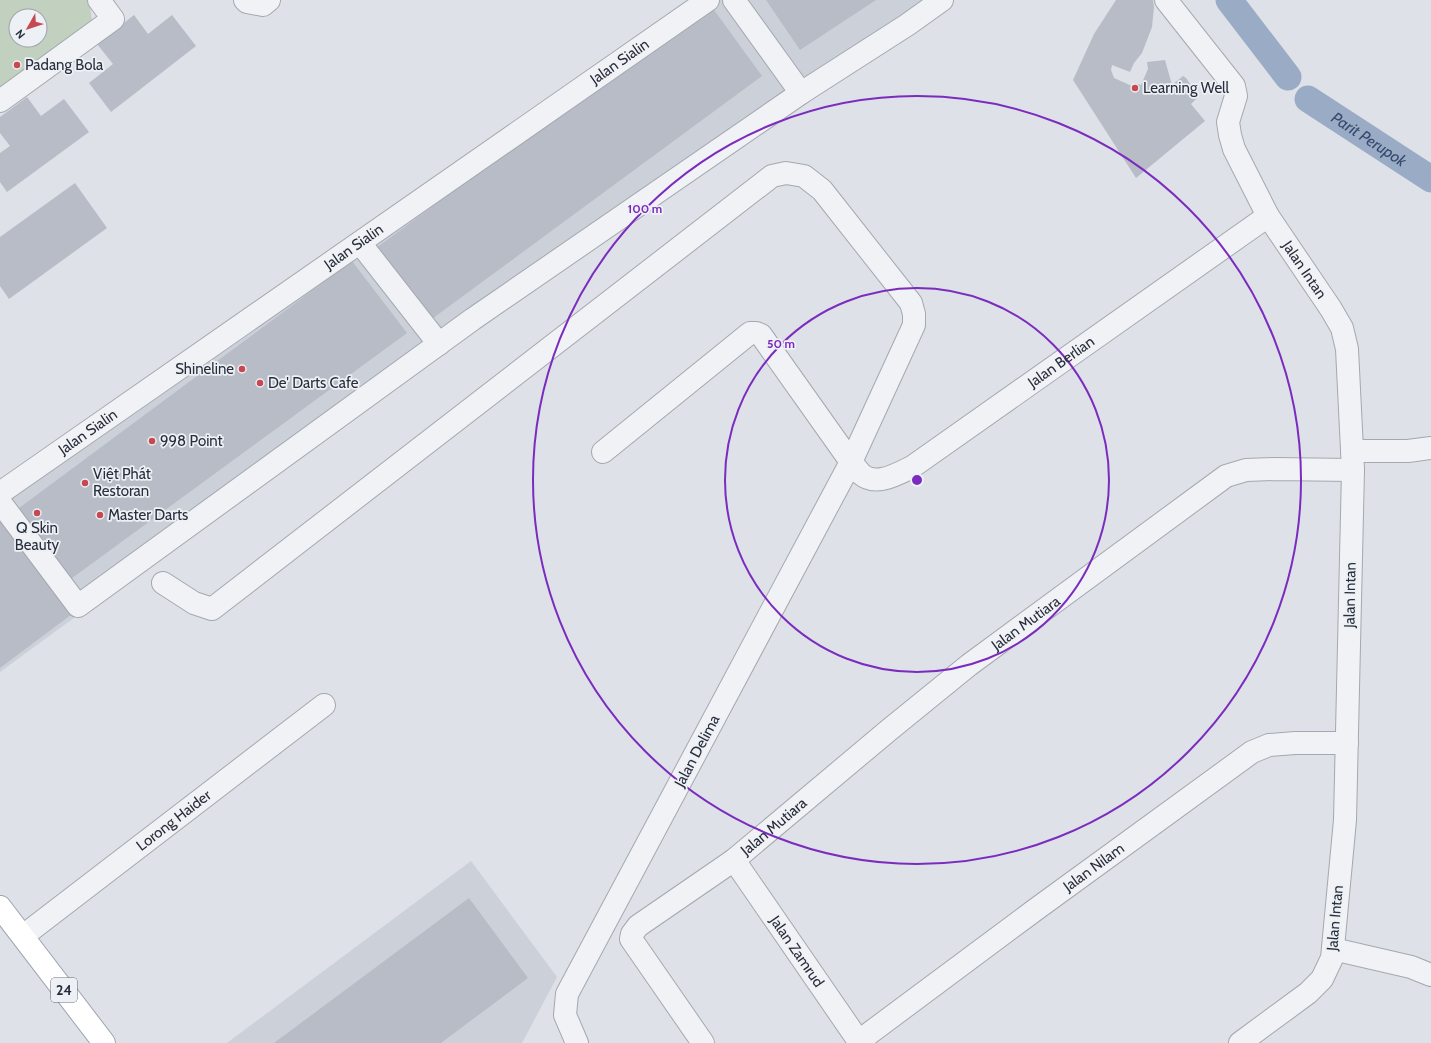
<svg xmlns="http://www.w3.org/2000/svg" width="1431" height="1043" font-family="Cabin,sans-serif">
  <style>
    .built { fill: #ccd0d8 }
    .green { fill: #c2d0bf; fill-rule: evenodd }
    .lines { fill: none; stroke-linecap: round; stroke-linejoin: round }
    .canal { stroke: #9aacc5; stroke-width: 27 }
    .building { fill: #b8bcc6 }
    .minor-casing { stroke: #a4a8b0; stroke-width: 24 }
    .major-casing { stroke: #9ea4b2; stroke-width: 24 }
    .minor { stroke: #f0f2f5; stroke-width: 22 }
    .major { stroke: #fff; stroke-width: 22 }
    .ring { fill: none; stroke: #7b2cbf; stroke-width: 2 }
    .poi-dot { fill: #c64952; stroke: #edf0f4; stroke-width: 1.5 }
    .labels { text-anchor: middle; stroke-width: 3.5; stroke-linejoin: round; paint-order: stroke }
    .shield { fill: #edf0f4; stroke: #636873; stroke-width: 1 }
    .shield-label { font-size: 14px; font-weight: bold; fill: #282e3c }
    .street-label { font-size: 15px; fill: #282e3c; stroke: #edf0f4 }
    .poi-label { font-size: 15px; fill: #282e3c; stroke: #edf0f4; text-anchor: start }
    .water-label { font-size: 16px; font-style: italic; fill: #354a6e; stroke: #edf0f4 }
    .centre { fill: #7b2cbf; stroke: #edf0f4; stroke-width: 2 }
    .ring-label { font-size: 12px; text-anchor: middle; font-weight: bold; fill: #7b2cbf; stroke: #edf0f4; stroke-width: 3.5; stroke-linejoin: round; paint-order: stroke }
  </style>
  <rect width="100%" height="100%" fill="#dee1e7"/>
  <!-- built -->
  <g class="built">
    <polygon points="692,0 952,0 332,429 0,672 0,482"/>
    <polygon points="471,861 557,977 522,1043 227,1043"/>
  </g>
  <!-- green -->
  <path class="green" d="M0,0H87C93,7 89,14 93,22L0,91ZM16,16H40V40H16Z"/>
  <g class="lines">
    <!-- canal -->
    <g class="canal">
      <polyline points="1229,0 1288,77"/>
      <path id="s1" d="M1308,99L1431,179"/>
    </g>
  </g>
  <!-- building -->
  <g class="building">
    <polygon points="766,0 876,0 800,50"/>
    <polygon points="1116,0 1153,0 1154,7 1152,27 1142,53 1134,63 1130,72 1112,65 1111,70 1114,78 1132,86 1135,83 1141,85 1148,69 1147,62 1165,60 1172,85 1183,76 1186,78 1197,94 1198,97 1191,104 1205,121 1136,178 1073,80 1094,34"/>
    <polygon points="709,3 762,76 425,324 372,251"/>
    <polygon points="134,15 148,34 172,15 196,46 111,112 89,83 113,64 97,44"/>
    <polygon points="27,97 41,116 64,99 89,132 7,192 0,182 0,153 10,146 0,133 0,117"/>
    <polygon points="75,183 107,228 9,299 0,286 0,237"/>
    <polygon points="352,261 407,333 64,584 11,514"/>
    <polygon points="0,515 72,614 0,668"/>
    <polygon points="469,898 528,978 441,1043 274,1043"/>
  </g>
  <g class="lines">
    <!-- minor casing -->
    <g class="minor-casing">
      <g id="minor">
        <polyline points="245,0 247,2 263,5 269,0"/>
        <polyline points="734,0 801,93"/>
        <path id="s2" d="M1166,0L1234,86L1236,96L1228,122L1230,135L1234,149L1268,216L1331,309L1342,328L1347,349L1353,470L1345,820L1332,958L1322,979L1308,993L1240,1043"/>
        <polyline points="0,101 113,19 99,0"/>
        <polyline points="360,243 439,344"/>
        <polyline points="1352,451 1408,451 1431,448"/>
        <path id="s3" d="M603,452L750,333H756L761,335L851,462C854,466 858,470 861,474C876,487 897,474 912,467L1268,216"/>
        <path id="s4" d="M0,493L708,0"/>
        <polyline points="0,502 78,606 473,319 801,93 907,25 942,0"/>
        <polyline points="163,583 194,603 212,609 772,176 786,173 804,176 822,190 911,303 914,314 914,325 851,462 567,994 565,1015 577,1043"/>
        <path id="s5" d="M734,860L860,1043"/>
        <path id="s6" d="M23,936L324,705"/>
        <polyline points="1333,949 1411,967 1431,975"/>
        <path id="s7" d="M859,1041L1035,910L1252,752L1269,745L1295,743H1347"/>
        <path id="s8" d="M703,1043L631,939L632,934L638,926L734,860L889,730L969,665L1226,476L1246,470L1274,469L1353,470"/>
      </g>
    </g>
    <!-- major casing -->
    <g class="major-casing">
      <polyline id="major" points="0,907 104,1043"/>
    </g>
    <!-- minor -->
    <use href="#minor" class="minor"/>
    <!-- major -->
    <use href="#major" class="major"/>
  </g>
  <!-- distance rings -->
  <g class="ring">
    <circle cx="917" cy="480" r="192"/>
    <circle cx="917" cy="480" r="384"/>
  </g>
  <!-- markers -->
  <g class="poi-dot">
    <circle cx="17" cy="65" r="4"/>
    <circle cx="1135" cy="88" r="4"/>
    <circle cx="242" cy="369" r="4"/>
    <circle cx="260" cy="383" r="4"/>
    <circle cx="152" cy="441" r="4"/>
    <circle cx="85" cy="483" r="4"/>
    <circle cx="37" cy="513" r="4"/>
    <circle cx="100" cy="515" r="4"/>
  </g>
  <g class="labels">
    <!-- shield labels -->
    <rect class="shield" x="51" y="978" width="26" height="24" rx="3"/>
    <g class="shield-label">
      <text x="64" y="995">24</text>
    </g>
    <!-- street labels -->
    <g class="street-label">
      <text dy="5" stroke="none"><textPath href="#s4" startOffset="755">Jalan Sialin</textPath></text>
      <text dy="5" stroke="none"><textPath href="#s4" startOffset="431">Jalan Sialin</textPath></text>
      <text dy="5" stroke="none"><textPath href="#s2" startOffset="315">Jalan Intan</textPath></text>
      <text dy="5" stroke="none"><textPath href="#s3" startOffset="609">Jalan Berlian</textPath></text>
      <text dy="5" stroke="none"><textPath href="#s4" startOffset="107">Jalan Sialin</textPath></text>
      <text transform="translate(1350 595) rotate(-89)" y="5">Jalan Intan</text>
      <text dy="5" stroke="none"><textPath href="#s8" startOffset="634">Jalan Mutiara</textPath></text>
      <text transform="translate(697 751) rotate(-62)" y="5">Jalan Delima</text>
      <text dy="5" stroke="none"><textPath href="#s6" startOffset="190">Lorong Haider</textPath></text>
      <text dy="5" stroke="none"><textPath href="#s8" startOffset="310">Jalan Mutiara</textPath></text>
      <text dy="5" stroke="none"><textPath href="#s7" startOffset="292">Jalan Nilam</textPath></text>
      <text transform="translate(1335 918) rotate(-85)" y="5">Jalan Intan</text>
      <text dy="5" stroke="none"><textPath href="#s5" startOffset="111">Jalan Zamrud</textPath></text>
    </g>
    <!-- poi labels -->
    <g class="poi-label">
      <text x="25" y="70">Padang Bola</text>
      <text x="1143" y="93">Learning Well</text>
      <text x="234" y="374" text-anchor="end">Shineline</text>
      <text x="268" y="388">De' Darts Cafe</text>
      <text x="160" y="446">998 Point</text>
      <text x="93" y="479">Việt Phát<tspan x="93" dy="17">Restoran</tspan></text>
      <text x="108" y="520">Master Darts</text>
      <text x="37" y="533" text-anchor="middle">Q Skin<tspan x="37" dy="17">Beauty</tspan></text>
    </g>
    <!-- water labels -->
    <g class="water-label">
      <text dy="6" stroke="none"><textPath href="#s1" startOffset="73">Parit Perupok</textPath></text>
    </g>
  </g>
  <circle cx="917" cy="480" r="6" class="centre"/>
  <g class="ring-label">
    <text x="645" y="213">100 m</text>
    <text x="781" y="348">50 m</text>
  </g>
  <!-- north arrow -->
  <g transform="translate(28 28) rotate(231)"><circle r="19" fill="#edf0f4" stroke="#9ea2aa"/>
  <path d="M0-3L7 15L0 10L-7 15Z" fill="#c64952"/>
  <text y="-6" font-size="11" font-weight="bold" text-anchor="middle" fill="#282e3c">N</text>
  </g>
</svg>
